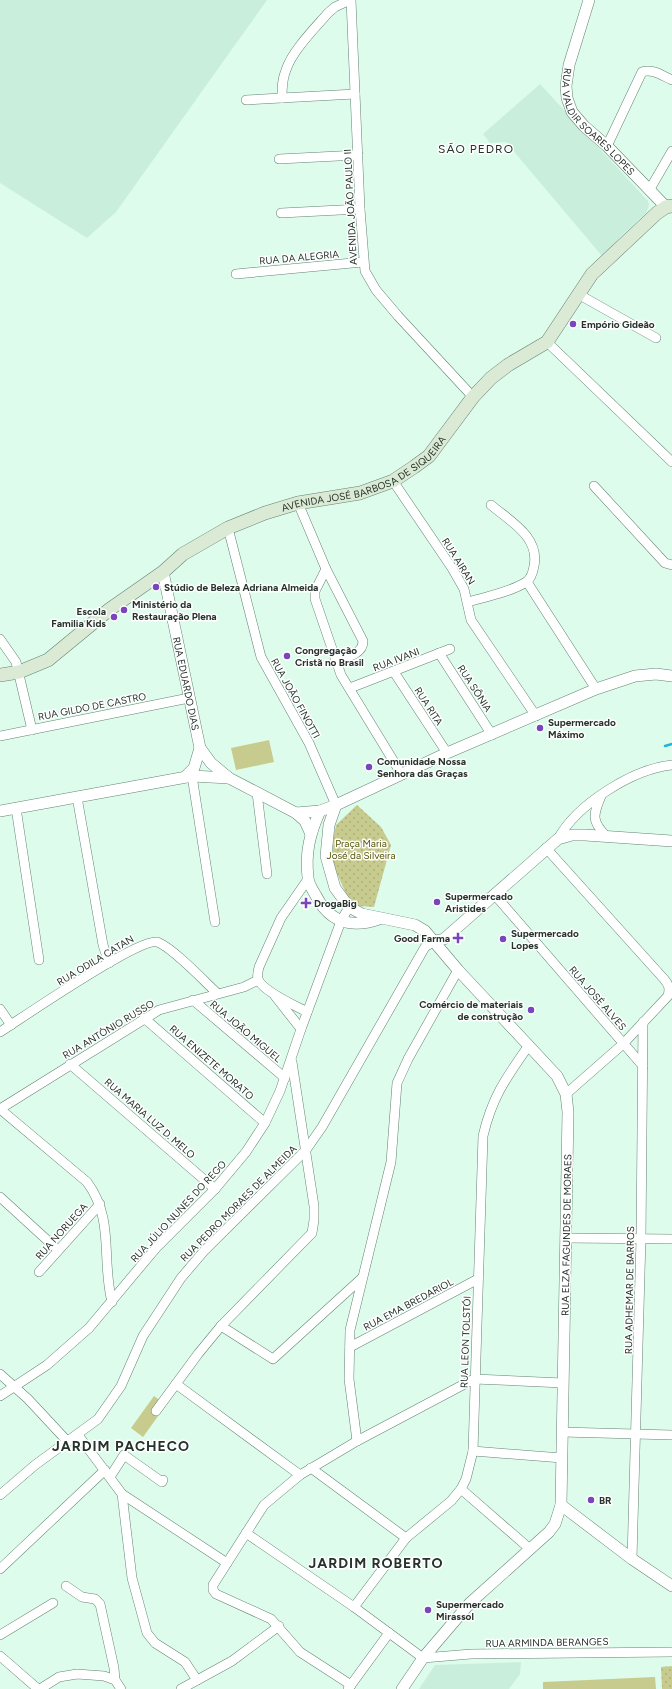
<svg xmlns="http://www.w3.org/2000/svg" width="672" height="1689" font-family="Figtree,sans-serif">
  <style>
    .built { fill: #c9efdc }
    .grass { fill: url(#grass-dots) }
    .pitch { fill: #c8cb8e }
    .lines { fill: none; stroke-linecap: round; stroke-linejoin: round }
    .stream { stroke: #1fb5d8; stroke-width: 2.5 }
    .minor-casing { stroke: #668275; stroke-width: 10 }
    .tertiary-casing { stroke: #668275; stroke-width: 12 }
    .secondary-casing { stroke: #668275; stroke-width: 14 }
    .minor { stroke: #fff; stroke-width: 9 }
    .tertiary { stroke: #fff; stroke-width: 11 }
    .secondary { stroke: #daead4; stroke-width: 13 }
    .poi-dot { fill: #7845bc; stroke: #fff; stroke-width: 1.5 }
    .labels { text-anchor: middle; stroke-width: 3; stroke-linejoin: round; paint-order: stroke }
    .street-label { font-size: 10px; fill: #26322c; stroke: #fff }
    .poi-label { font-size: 10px; font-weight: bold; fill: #26322c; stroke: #fff; text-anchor: start }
    .park-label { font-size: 10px; fill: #545505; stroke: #fff }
    .quarter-label { font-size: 12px; letter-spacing: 1px; fill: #26322c; stroke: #fff }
    .district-label { font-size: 14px; font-weight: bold; letter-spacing: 1px; fill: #26322c; stroke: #fff }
  </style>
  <defs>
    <pattern id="grass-dots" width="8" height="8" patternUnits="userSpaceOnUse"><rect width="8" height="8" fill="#c8cb8e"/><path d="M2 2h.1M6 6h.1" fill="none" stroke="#acaf7b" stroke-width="1.8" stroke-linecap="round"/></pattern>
  </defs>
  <rect width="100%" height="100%" fill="#ddfcec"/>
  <!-- built -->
  <g class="built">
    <polygon points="0,0 267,0 116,212 87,238 0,183"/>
    <polygon points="540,84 648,201 649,205 646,213 623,234 602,256 506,142 490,143 483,134"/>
    <polygon points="521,1662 520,1674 509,1689 419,1689 435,1665"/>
  </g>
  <!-- grass -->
  <g class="grass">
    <polygon points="357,805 381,827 391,845 374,907 358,906 347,896 332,862 334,835 336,825"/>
    <polygon points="672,1666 672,1689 662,1689 661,1667"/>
  </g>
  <!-- pitch -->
  <g class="pitch">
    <polygon points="269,740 274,762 236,770 231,748"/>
    <polygon points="154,1396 166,1405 143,1437 131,1428"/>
    <polygon points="655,1677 656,1689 543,1689 543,1682"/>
  </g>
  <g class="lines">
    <!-- stream -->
    <polyline class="stream" points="665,746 672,744"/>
    <!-- minor casing -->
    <g class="minor-casing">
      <g id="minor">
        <polyline points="351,0 360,209 365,271 376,290 398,316 473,397"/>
        <path d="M282,98C282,88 282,79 286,70C292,51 315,28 328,13L335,7L350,0"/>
        <polyline points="246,100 355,94"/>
        <path d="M607,146L642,72C652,68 663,76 672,80"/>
        <polyline points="279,159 358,155"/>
        <polyline points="650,189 672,151"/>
        <polyline points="281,213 360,209"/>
        <polyline points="236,274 363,262"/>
        <polyline points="578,294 656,338"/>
        <polyline points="547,342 672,462"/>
        <polyline points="393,481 452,568 464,589 471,620 536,716"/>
        <polyline points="594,486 665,563 672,565"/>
        <path d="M298,503L326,569L363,641C363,655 346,657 335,660"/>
        <polyline points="228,528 261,657 309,743 336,805"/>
        <polyline points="326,569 315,591 315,599 341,675 402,775"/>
        <polyline points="527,582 596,689"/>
        <path d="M468,602C485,597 511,592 526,582C531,579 533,572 534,566C540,537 510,521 491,505"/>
        <polyline points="0,639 16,662 32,730"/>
        <polyline points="439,653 492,735"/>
        <polyline points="394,672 447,753"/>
        <polyline points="350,688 450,649"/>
        <polyline points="0,736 189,698"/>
        <polyline points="192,776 215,922"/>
        <polyline points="257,793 267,874"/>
        <path d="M601,796C593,815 591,821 607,837"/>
        <polyline points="77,797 103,945 109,963"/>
        <polyline points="16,808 39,960"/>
        <path d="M558,839C577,804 633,769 672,765"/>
        <path d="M546,848L664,979C669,985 670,988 668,996L623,1044L566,1094"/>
        <polyline points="494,894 643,1066"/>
        <polyline points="275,996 301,1029"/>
        <polyline points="193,1000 285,1078"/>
        <polyline points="0,1009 11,1025"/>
        <path d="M307,1012C296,1006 262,991 258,979C257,976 258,971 259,967L281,918L308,879"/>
        <polyline points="144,1018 265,1123"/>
        <path d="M0,1032C22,1018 138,938 157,942C171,946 205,982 217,993"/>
        <polyline points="70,1064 215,1189"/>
        <polyline points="0,1109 159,1010 244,987 258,980"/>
        <path d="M0,1109L87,1182C115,1220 101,1259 112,1302"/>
        <polyline points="0,1197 58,1250"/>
        <polyline points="565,1238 672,1239"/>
        <polyline points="39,1272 100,1204"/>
        <polyline points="221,1326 273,1359 362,1278"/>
        <polyline points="350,1347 478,1279"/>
        <polyline points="0,1374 28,1399 68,1442"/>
        <polyline points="176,1384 300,1475"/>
        <polyline points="0,1396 47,1365 89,1328 156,1248 215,1189 246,1152 265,1123 280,1091 301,1029 341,921 349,907"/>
        <polyline points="156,1411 198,1354 221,1326 312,1233 314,1220 314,1206 292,1062"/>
        <polyline points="562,1432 672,1435"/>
        <polyline points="78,1435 122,1494 132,1578 147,1633 155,1643 185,1662 197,1680"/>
        <polyline points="357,1441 349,1379 350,1330 391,1162 397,1083 408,1059 458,970"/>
        <polyline points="473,1451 562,1458"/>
        <polyline points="311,1468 406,1538"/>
        <polyline points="110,1477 124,1455 162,1482 163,1480"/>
        <polyline points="461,1489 530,1549"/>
        <polyline points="122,1494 227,1563"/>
        <polyline points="0,1495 35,1465 98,1419 121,1386 143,1336 181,1278 204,1251 306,1150 322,1127 425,947 435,941"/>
        <polyline points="246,1533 354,1607 423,1658 471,1654 672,1652"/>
        <polyline points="632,1559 641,1238 643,1022"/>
        <polyline points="0,1569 105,1470"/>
        <polyline points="66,1586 82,1597 95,1599 100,1604 114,1668 115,1680"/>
        <path d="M354,1607L406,1538L451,1501L461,1489L466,1479L473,1451L483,1136C492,1097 506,1078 529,1045"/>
        <polyline points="0,1635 53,1603"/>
        <polyline points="0,1656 38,1689"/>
        <polyline points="351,1685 300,1652 271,1619 216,1594 213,1590 213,1585 264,1505 300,1475 357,1441 474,1379 563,1383"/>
        <polyline points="40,1689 59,1677 77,1674 104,1676 115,1680 121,1689"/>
        <polyline points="181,1689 232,1661 279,1626"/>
        <polyline points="348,1689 389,1633"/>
      </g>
    </g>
    <!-- tertiary casing -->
    <g class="tertiary-casing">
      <g id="tertiary">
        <path id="s1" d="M589,0L569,65L566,86L567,98L572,112L584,126L607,146L666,207"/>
        <path id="s2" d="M163,572L200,748L211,763L229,778"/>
        <polyline points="185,777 194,768 200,748"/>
        <polyline points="336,805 329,825 326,856 335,888 349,907 362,914 415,925 425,931 458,970 557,1076 566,1094 568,1112 561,1505 555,1524 549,1532 470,1603 423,1658 402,1689"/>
        <polyline points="0,811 192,776 229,778 296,813 305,821 310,832"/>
        <path d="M320,811C310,833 305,853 308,877C308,883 312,889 315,894C329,922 350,929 379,919"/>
        <polyline points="296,813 320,811 336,805 447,753 596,689 635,676 656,674 672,676"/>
        <polyline points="435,941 444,939 558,839 572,835 585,835 672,841"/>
        <polyline points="561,1505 632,1559 672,1586"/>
      </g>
    </g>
    <!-- secondary casing -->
    <g class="secondary-casing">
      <g id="secondary">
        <path id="s3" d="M0,675L19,672L48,660L110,609L163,572L183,554L228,528L265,513L298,503L360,493L393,481L414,467L429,456L473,397L491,378L508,365L547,342L592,274L657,213L666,207L672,206"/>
      </g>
    </g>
    <!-- minor -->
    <use href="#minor" class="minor"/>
    <!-- tertiary -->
    <use href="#tertiary" class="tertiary"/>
    <!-- secondary -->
    <use href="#secondary" class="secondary"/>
  </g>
  <!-- markers -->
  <g class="poi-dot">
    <circle cx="573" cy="324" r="4"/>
    <circle cx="156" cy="587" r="4"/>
    <circle cx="124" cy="610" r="4"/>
    <circle cx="114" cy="617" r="4"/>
    <circle cx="287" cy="656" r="4"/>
    <circle cx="540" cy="728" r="4"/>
    <circle cx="369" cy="767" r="4"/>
    <circle cx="437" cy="902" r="4"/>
    <path d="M304 897h4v4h4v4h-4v4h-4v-4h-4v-4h4z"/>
    <path d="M456 932h4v4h4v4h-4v4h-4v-4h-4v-4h4z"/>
    <circle cx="503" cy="939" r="4"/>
    <circle cx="531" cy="1010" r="4"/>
    <circle cx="591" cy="1500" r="4"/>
    <circle cx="428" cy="1610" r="4"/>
  </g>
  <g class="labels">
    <!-- street labels -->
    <g class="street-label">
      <text dy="4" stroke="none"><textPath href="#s1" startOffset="137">RUA VALDIR SOARES LOPES</textPath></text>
      <text transform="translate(350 207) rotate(-93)" y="4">AVENIDA JOÃO PAULO II</text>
      <text transform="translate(299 257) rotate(-5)" y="4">RUA DA ALEGRIA</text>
      <text dy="4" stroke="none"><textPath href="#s3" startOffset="423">AVENIDA JOSÉ BARBOSA DE SIQUEIRA</textPath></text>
      <text transform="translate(459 561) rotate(58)" y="4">RUA AIRAN</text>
      <text transform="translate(396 659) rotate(-21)" y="4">RUA IVANI</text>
      <text dy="4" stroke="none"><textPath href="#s2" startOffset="114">RUA EDUARDO DIAS</textPath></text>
      <text transform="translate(475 688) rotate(57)" y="4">RUA SÔNIA</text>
      <text transform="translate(296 698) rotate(61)" y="4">RUA JOÃO FINOTTI</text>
      <text transform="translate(92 706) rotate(-11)" y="4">RUA GILDO DE CASTRO</text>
      <text transform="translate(429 706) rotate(57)" y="4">RUA RITA</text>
      <text transform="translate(95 960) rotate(-31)" y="4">RUA ODILA CATAN</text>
      <text transform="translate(598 998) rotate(49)" y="4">RUA JOSÉ ALVES</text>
      <text transform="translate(108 1029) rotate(-31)" y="4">RUA ANTÔNIO RUSSO</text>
      <text transform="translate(246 1031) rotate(40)" y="4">RUA JOÃO MIGUEL</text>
      <text transform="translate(212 1062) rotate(41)" y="4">RUA ENIZETE MORATO</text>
      <text transform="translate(150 1118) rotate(41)" y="4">RUA MARIA LUZ D. MELO</text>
      <text transform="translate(238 1203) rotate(-45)" y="4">RUA PEDRO MORAES DE ALMEIDA</text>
      <text transform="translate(178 1211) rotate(-47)" y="4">RUA JÚLIO NUNES DO REGO</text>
      <text transform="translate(61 1231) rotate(-48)" y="4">RUA NORUEGA</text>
      <text transform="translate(566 1235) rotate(-89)" y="4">RUA ELZA FAGUNDES DE MORAES</text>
      <text transform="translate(629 1290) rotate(-89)" y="4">RUA ADHEMAR DE BARROS</text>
      <text transform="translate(408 1304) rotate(-28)" y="4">RUA EMA BREDARIOL</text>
      <text transform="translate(465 1342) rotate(-88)" y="4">RUA LEON TOLSTÓI</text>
      <text transform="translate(547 1642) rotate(-1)" y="4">RUA ARMINDA BERANGES</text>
    </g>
    <!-- poi labels -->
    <g class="poi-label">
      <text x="581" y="328">Empório Gideão</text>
      <text x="164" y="591">Stúdio de Beleza Adriana Almeida</text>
      <text x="132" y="608">Ministério da<tspan x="132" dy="12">Restauração Plena</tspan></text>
      <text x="106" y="615" text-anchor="end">Escola<tspan x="106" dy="12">Familia Kids</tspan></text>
      <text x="295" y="654">Congregação<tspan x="295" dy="12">Cristã no Brasil</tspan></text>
      <text x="548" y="726">Supermercado<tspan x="548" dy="12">Máximo</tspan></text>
      <text x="377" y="765">Comunidade Nossa<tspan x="377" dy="12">Senhora das Graças</tspan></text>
      <text x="445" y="900">Supermercado<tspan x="445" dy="12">Aristides</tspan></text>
      <text x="314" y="907">DrogaBig</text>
      <text x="511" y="937">Supermercado<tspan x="511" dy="12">Lopes</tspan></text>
      <text x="450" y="942" text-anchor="end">Good Farma</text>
      <text x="523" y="1008" text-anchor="end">Comércio de materiais<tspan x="523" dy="12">de construção</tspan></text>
      <text x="599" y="1504">BR</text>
      <text x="436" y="1608">Supermercado<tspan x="436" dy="12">Mirassol</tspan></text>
    </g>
    <!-- park labels -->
    <g class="park-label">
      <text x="361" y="847">Praça Maria<tspan x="361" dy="12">José da Silveira</tspan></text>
    </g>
    <!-- quarter labels -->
    <g class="quarter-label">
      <text x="476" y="153">SÃO PEDRO</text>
    </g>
    <!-- district labels -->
    <g class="district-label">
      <text x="121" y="1451">JARDIM PACHECO</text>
      <text x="376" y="1568">JARDIM ROBERTO</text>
    </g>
  </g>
</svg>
